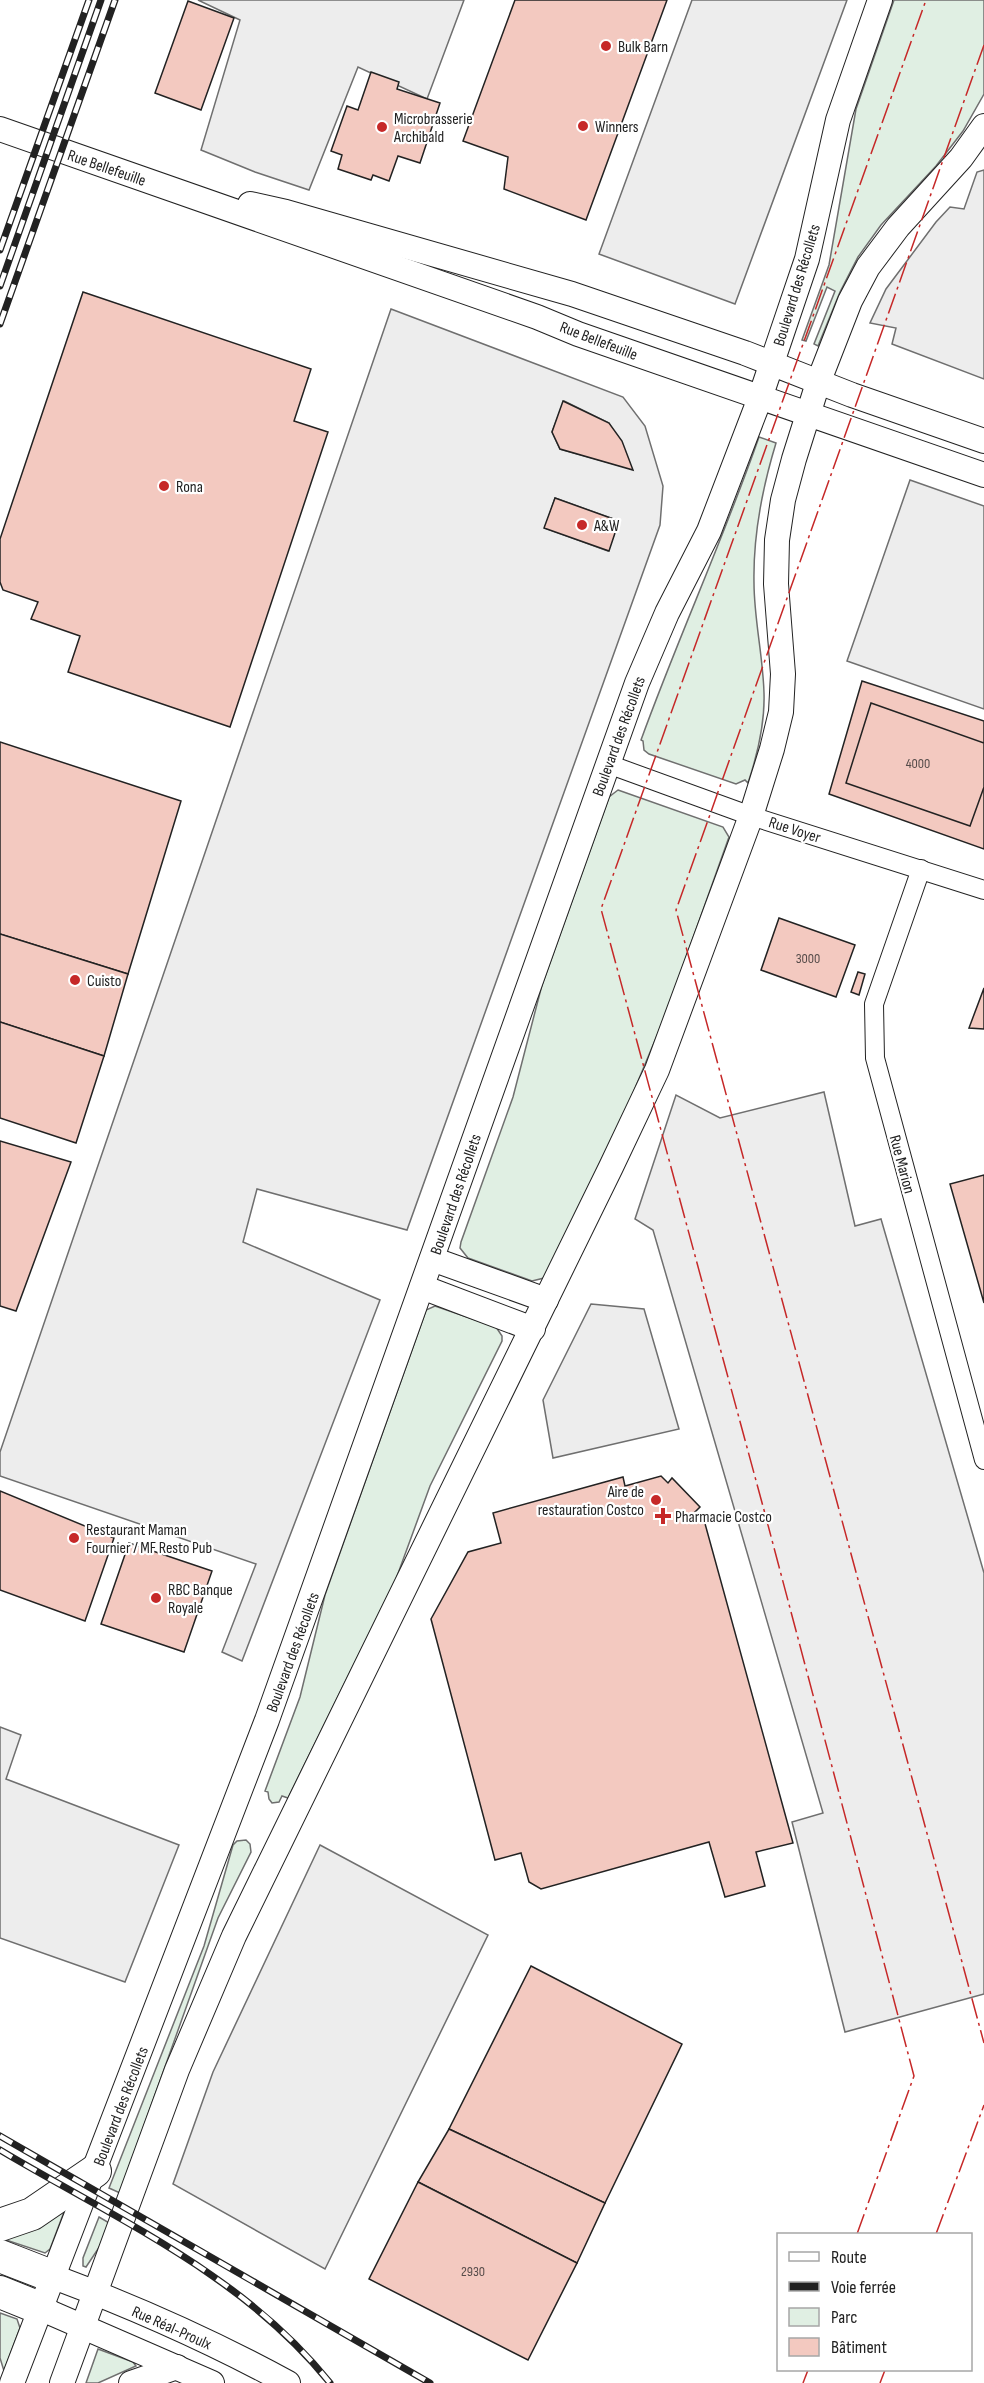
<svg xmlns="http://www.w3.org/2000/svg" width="984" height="2383" font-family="'Sofia Sans Condensed',sans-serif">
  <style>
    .green { fill: #e0efe3; stroke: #6f6f6f; stroke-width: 1.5 }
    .parking { fill: #ededed; stroke: #6f6f6f; stroke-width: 1.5; fill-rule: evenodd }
    .building { fill: #f3c9c0; stroke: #222; stroke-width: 1.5 }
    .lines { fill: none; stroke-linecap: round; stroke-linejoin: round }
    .street-casing { stroke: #222; stroke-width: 20 }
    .secondary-casing { stroke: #222; stroke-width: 26 }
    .highway-casing { stroke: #222; stroke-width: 34 }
    .street { stroke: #fff; stroke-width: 18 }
    .secondary { stroke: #fff; stroke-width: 24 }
    .highway { stroke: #fff; stroke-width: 32 }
    .rail-casing { stroke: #222; stroke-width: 7 }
    .rail { stroke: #fff; stroke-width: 4.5; stroke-dasharray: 14; stroke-linecap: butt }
    .power { stroke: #c62828; stroke-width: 1.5; stroke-dasharray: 21 4.5 3 4.5; stroke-linecap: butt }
    .poi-dot { fill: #c62828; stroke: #fff; stroke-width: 2 }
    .labels { text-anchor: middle; stroke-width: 4.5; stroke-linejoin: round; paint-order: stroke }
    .number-label { font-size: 14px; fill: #564c4a }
    .poi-label { font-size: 16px; fill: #222; stroke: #fff; text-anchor: start }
    .street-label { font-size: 16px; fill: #222; stroke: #fff }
  </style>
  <rect width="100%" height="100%" fill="#fff"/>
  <!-- green -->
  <g class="green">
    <polygon points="894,0 984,0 984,94 963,131 936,166 881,225 858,257 840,292 818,346 814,344 835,291 827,287 806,341 802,340 829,265 856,109"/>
    <path d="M759,437L776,443C762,489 753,534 754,583C754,619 763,656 764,693C765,724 758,753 748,783L745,780L736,784L649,754L644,750L643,741L641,740C678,638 723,540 759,437Z"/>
    <polygon points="618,790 723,827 729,837 666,1014 628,1105 544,1278 532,1281 468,1258 460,1248 461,1242 513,1097 542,985 609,797"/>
    <polygon points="435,1306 496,1327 502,1336 502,1341 430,1486 396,1579 288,1798 282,1796 279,1802 272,1803 269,1799 268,1792 265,1791 300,1697 325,1595 424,1316 426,1310"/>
    <polygon points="246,1840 250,1844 251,1852 218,1918 120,2193 109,2188 204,1946 233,1845 237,1841"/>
    <polygon points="58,2210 64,2212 50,2249 45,2253 0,2238"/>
    <polygon points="99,2217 111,2224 100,2246 86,2267 83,2266 83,2258"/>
    <polygon points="0,2313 17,2319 20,2328 4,2371 0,2358"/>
    <polygon points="98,2349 133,2362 136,2366 98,2383 86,2383"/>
  </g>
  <!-- parking -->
  <g class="parking">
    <polygon points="198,0 464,0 427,99 358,67 309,190 255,172 201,150 240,20"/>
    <polygon points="692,0 847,0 735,304 599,254"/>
    <polygon points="984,170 984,379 892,344 896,328 870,323 886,289 936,222 950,207 964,209 977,172"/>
    <path d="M391,309L623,397L645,426L663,486L660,525L407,1230L257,1189L243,1242L380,1300L242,1661L222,1652L256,1564L0,1476V1452ZM564,401L609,423L632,469L560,449L552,432ZM555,498L619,521L608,551L545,528Z"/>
    <polygon points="910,480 984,506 984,709 847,661"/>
    <polygon points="824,1092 855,1226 881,1219 984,1573 984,1994 845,2032 792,1822 823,1813 653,1230 635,1219 676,1095 720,1118"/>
    <polygon points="591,1304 644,1309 679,1429 553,1458 543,1400"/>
    <polygon points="0,1727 21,1735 6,1779 179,1845 125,1982 0,1938"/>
    <polygon points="320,1845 488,1935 325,2269 173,2184 213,2072"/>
  </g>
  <!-- building -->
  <g class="building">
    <polygon points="515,0 667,0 586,220 504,189 508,157 463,141"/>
    <polygon points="188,1 234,18 201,110 155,93"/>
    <polygon points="371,72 399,82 397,89 440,103 420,163 398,156 389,181 373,175 371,180 338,169 342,155 331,151 347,106 358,110"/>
    <polygon points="83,292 311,369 294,421 328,432 230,727 68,672 80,636 31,619 38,602 3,590 0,582 0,539"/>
    <polygon points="563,401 609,423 622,441 633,470 560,449 552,432"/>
    <polygon points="555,498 619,521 609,551 544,528"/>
    <polygon points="862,681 984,721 984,849 829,794"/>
    <polygon points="871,703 984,743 984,787 970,826 846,783"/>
    <polygon points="0,742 181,801 128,974 0,934"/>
    <polygon points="779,918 855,945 836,997 761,970"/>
    <polygon points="0,934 128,974 104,1056 0,1022"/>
    <polygon points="858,972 865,974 859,995 851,992"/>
    <polygon points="984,988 984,1029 969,1028"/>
    <polygon points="0,1022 104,1056 76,1143 0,1118"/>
    <polygon points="0,1141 71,1162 16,1311 0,1306"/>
    <polygon points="984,1175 984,1303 950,1184"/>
    <polygon points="661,1476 668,1483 672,1478 700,1507 695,1512 704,1520 793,1843 756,1852 765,1886 725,1897 709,1842 541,1889 529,1882 521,1853 495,1860 431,1619 468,1552 501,1543 493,1513 623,1477 625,1486"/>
    <polygon points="0,1491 114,1538 85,1621 0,1590"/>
    <polygon points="129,1543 212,1571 184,1652 101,1624"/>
    <polygon points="531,1966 682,2044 605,2203 449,2129"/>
    <polygon points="449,2129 605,2203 577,2263 418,2182"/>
    <polygon points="418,2182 577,2263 528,2360 369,2279"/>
  </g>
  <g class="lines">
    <!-- street casing -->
    <g class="street-casing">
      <g id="street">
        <polyline points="608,764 751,816 984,890"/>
        <polyline points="921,869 874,1004 875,1058 984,1460"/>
      </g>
    </g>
    <!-- secondary casing -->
    <g class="secondary-casing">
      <g id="secondary">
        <polyline points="0,129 537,317 578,334 984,475"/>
        <polyline points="250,204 286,212 572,294 745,353 852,395 984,441"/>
        <polyline points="432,1259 546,1300"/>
        <polyline points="422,1287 533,1329"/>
        <path d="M54,2277C134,2307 213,2342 288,2383"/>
        <polyline points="42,2309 212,2383"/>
        <polyline points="12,2383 267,1720 637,683 667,613 709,531 760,398 807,259 838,120 880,0"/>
        <polyline points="62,2383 177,2070 234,1936 611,1167 657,1070 751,816 772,749 781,712 783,674 776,584 777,540 783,500 794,459 818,383 850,301 868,267 898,227 961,158 984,126"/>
        <polyline points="131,2383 177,2367"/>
      </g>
    </g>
    <!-- highway casing -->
    <g class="highway-casing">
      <g id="highway">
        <polyline points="0,2225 32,2214 95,2171"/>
        <polyline points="0,2256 54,2277"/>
        <polyline points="0,2292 42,2309"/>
      </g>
    </g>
    <!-- street -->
    <use href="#street" class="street"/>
    <!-- secondary -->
    <use href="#secondary" class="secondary"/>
    <!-- highway -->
    <use href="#highway" class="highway"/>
    <!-- rail casing -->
    <g class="rail-casing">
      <g id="rail">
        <polyline points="0,250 89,0"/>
        <polyline points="0,286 101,0"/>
        <polyline points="0,324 115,0"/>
        <polyline points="0,2136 430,2383"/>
        <path d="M0,2150C116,2219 244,2275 330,2383"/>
      </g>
    </g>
    <!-- rail -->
    <use href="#rail" class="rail"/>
    <!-- power -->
    <g class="power">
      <polyline points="984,45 676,910 984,2043"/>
      <polyline points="857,2234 914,2076 764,1510 601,909 926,0"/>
      <polyline points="936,2234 984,2105"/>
      <polyline points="803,2383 808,2370"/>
      <polyline points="880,2383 885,2370"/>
    </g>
  </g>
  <!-- markers -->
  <g class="poi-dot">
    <circle cx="606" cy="46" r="6"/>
    <circle cx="583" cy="126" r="6"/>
    <circle cx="382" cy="127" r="6"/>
    <circle cx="164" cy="486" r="6"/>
    <circle cx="582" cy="525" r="6"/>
    <circle cx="75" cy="980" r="6"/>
    <circle cx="656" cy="1500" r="6"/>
    <path d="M660 1507h6v6h6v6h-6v6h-6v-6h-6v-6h6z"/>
    <circle cx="74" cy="1538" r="6"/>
    <circle cx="156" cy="1598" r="6"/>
  </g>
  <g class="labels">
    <!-- number labels -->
    <g class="number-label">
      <text x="918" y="768">4000</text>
      <text x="808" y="963">3000</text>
      <text x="473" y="2276">2930</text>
    </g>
    <!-- poi labels -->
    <g class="poi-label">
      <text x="618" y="52">Bulk Barn</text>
      <text x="394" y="124">Microbrasserie<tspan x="394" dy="18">Archibald</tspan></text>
      <text x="595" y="132">Winners</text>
      <text x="176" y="492">Rona</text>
      <text x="594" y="531">A&amp;W</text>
      <text x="87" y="986">Cuisto</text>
      <text x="644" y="1497" text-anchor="end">Aire de<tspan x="644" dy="18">restauration Costco</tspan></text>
      <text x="675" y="1522">Pharmacie Costco</text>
      <text x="86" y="1535">Restaurant Maman<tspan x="86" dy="18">Fournier / MF Resto Pub</tspan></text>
      <text x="168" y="1595">RBC Banque<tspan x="168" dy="18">Royale</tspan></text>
    </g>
    <!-- street labels -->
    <g class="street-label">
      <text transform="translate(107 167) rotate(19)" y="6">Rue Bellefeuille</text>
      <text transform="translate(796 285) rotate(-73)" y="6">Boulevard des Récollets</text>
      <text transform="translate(599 340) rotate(21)" y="6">Rue Bellefeuille</text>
      <text transform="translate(618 736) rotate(-70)" y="6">Boulevard des Récollets</text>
      <text transform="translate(795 829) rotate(18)" y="6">Rue Voyer</text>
      <text transform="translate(903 1164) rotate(75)" y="6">Rue Marion</text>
      <text transform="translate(455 1194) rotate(-71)" y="6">Boulevard des Récollets</text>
      <text transform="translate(292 1652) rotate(-70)" y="6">Boulevard des Récollets</text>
      <text transform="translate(120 2106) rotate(-69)" y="6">Boulevard des Récollets</text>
      <text transform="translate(172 2327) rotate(24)" y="6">Rue Réal-Proulx</text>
    </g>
  </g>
  <!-- legend -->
  <rect x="777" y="2233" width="195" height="138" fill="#ffffff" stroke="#a7a7a7" stroke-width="1.5"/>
  <rect x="789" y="2252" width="30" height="9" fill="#ffffff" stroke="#a7a7a7" stroke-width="1.5"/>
  <text x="831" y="2263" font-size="18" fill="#222222">Route</text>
  <rect x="789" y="2282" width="30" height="9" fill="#222222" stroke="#a7a7a7" stroke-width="1.5"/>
  <text x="831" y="2293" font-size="18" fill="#222222">Voie ferrée</text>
  <rect x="789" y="2308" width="30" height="18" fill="#e0efe3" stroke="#a7a7a7" stroke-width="1.5"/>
  <text x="831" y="2323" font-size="18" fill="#222222">Parc</text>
  <rect x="789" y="2338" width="30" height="18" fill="#f3c9c0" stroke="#a7a7a7" stroke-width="1.5"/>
  <text x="831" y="2353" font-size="18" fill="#222222">Bâtiment</text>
</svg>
